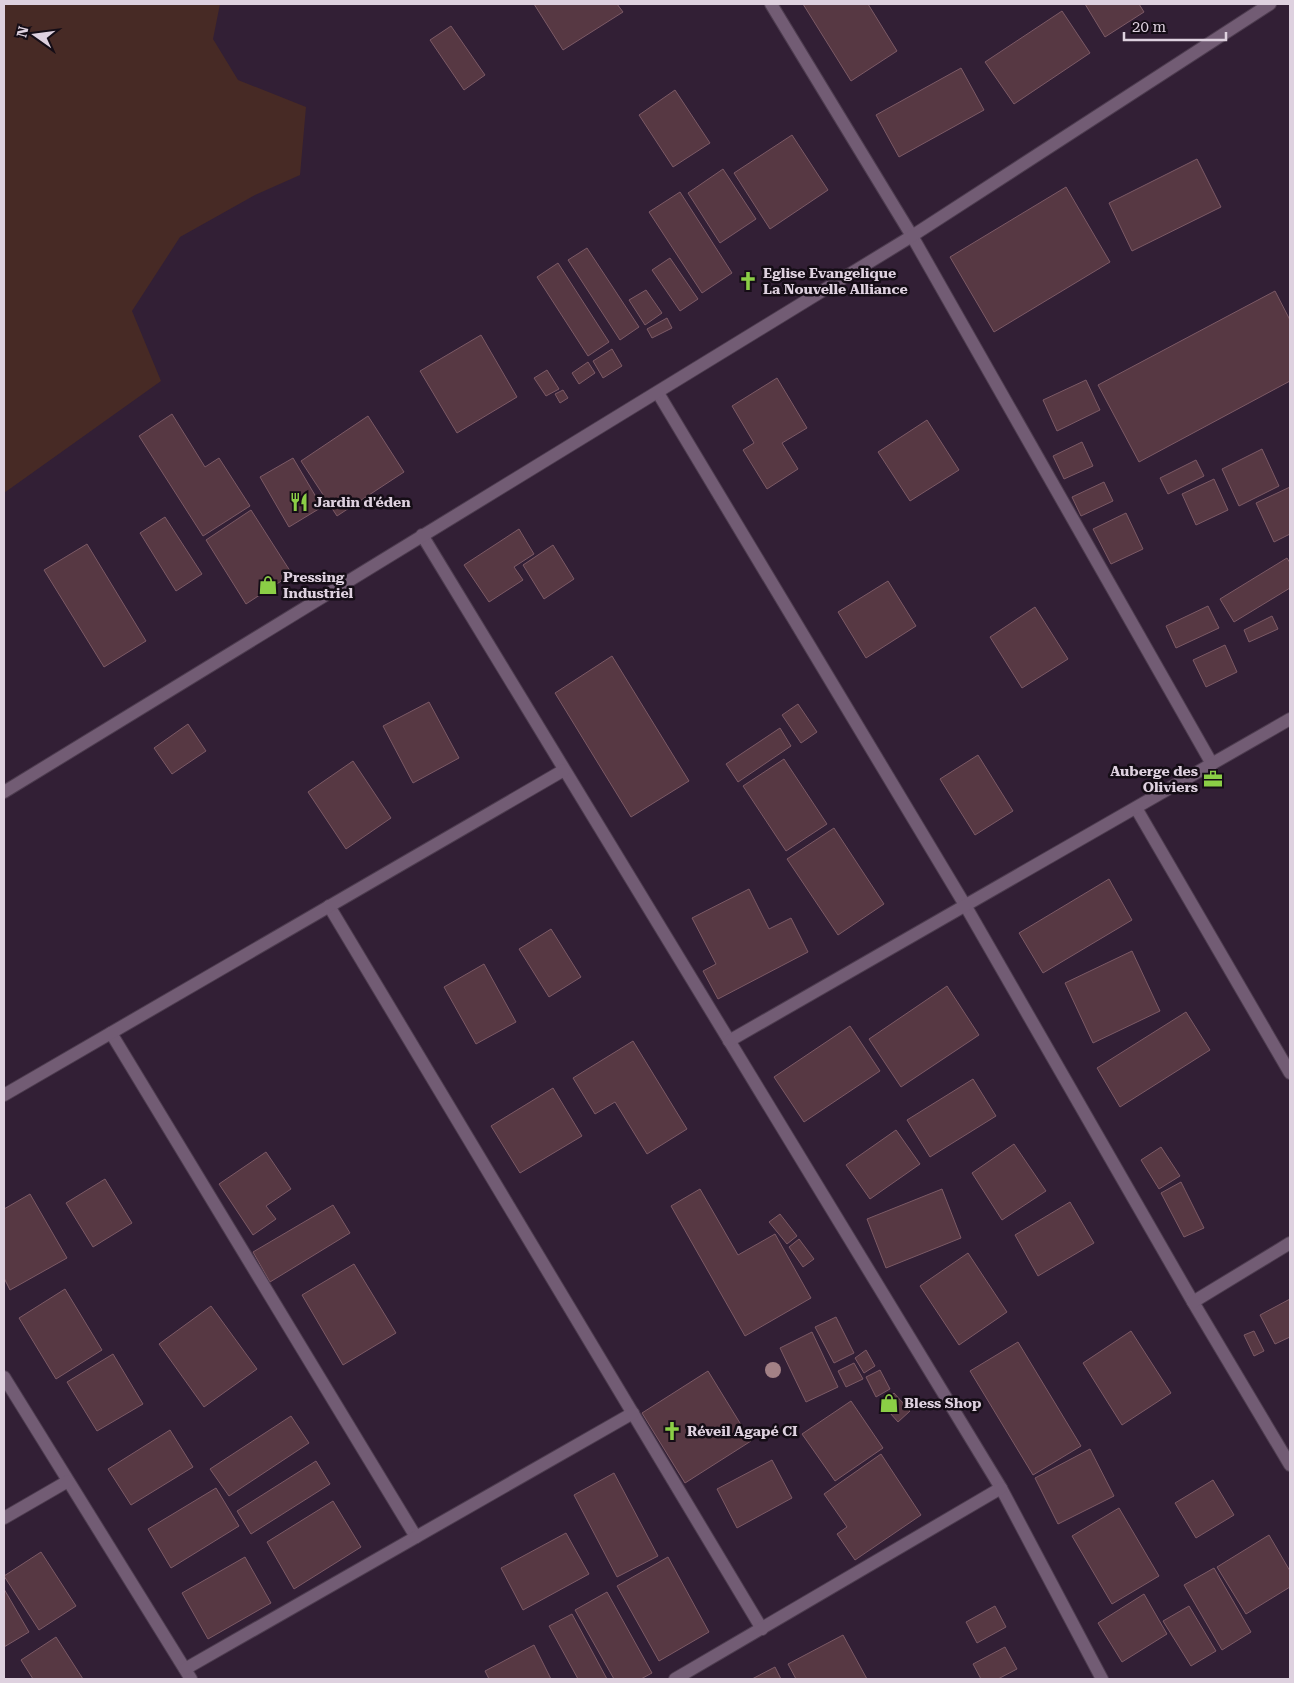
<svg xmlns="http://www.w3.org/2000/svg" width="1294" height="1683" font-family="'Roboto Serif',serif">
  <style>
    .green { fill: #472a25 }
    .building { fill: #573843; stroke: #7c5a66 }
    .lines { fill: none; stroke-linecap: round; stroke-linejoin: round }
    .minor-casing { stroke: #4d3c4f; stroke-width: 14 }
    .minor { stroke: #725c74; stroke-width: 12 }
    .tree { fill: #a38186 }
    .labels { text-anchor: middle; stroke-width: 5; stroke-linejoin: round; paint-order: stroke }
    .poi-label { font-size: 14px; font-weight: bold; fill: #ded1df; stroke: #150d16; text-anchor: start }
  </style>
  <rect width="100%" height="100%" fill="#321f35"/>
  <!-- green -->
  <polygon class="green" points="4,4 220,4 213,39 238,80 306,107 300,175 255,195 180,237 132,311 161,381 4,493"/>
  <!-- building -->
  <g class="building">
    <polygon points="534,4 617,4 623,12 563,50"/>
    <polygon points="803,4 868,4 897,51 851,81"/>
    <polygon points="1085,4 1139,4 1144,12 1105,37"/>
    <polygon points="1062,11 1090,53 1014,104 985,62"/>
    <polygon points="451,26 485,75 464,90 430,40"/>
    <polygon points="961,68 984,110 899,157 876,115"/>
    <polygon points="675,90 710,143 673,167 639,115"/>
    <polygon points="792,135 828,190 770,229 734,173"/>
    <polygon points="1197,159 1221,207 1132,251 1109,203"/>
    <polygon points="723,169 756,219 720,243 688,193"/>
    <polygon points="1066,187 1110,262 994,332 950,257"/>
    <polygon points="680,192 732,273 702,293 649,212"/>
    <polygon points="587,248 639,327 620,340 568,260"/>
    <polygon points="670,258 698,299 680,311 652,270"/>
    <polygon points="558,263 609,342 588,356 537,277"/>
    <polygon points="646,290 662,313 645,325 629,300"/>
    <polygon points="1275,291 1290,320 1290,381 1139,462 1098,385"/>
    <polygon points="667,318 672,328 652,338 647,329"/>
    <polygon points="481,335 517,397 457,433 420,371"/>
    <polygon points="612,349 622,366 603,378 593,361"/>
    <polygon points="588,362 595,373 579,384 572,373"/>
    <polygon points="547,370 559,389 546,396 534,378"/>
    <polygon points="777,378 807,428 782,443 798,469 767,489 743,450 754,443 732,406"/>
    <polygon points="1086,380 1100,410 1057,431 1043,400"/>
    <polygon points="563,390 568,398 560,403 555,394"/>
    <polygon points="172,414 205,467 219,458 250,506 203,536 139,436"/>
    <polygon points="368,416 404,472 337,516 301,461"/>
    <polygon points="927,420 959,470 910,501 878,452"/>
    <polygon points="1082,442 1093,466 1064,479 1053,456"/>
    <polygon points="1262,449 1279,486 1239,506 1222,469"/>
    <polygon points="293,458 322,507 289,527 260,477"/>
    <polygon points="1196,460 1204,476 1168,494 1160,478"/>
    <polygon points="1214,479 1228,510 1196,525 1182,494"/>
    <polygon points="1104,482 1113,501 1081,516 1072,497"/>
    <polygon points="1290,487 1290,534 1274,542 1256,503"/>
    <polygon points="251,510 292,574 246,604 206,540"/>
    <polygon points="1126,513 1143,549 1111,564 1093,529"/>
    <polygon points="165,517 202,574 176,591 140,533"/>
    <polygon points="519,529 534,554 514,567 523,580 489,602 464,565"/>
    <polygon points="87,544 146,641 104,667 44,570"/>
    <polygon points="553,545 574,579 544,599 523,565"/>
    <polygon points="1287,558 1290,563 1290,588 1234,622 1220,599"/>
    <polygon points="888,581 916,626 866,658 838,612"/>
    <polygon points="1208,606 1219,628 1176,648 1166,626"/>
    <polygon points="1035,607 1068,659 1022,688 990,637"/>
    <polygon points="1272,616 1278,629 1249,642 1244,630"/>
    <polygon points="1225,645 1237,672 1206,687 1193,660"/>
    <polygon points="612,656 689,781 631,817 555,693"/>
    <polygon points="429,702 459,758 413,783 383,726"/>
    <polygon points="798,704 817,732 801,743 782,715"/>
    <polygon points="188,724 206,751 172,774 154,748"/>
    <polygon points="780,728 791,746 738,782 726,764"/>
    <polygon points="978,755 1013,811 975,835 940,779"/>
    <polygon points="784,759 827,824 786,851 743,786"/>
    <polygon points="353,761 391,818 346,849 308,792"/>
    <polygon points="834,828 884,904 838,935 787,859"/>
    <polygon points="1109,879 1132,920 1043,973 1019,933"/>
    <polygon points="749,889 769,929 791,918 808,952 718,999 703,971 716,964 692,918"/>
    <polygon points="551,929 581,977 549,997 519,949"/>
    <polygon points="1132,951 1160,1011 1093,1043 1065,983"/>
    <polygon points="484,964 516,1022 476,1044 444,987"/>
    <polygon points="947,986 979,1035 901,1087 869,1039"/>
    <polygon points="1186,1012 1210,1050 1120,1107 1097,1068"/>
    <polygon points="850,1026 880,1071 804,1122 774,1077"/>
    <polygon points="633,1041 687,1129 647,1154 615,1102 595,1114 573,1078"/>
    <polygon points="973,1079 996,1116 930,1157 907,1120"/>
    <polygon points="553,1088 582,1136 520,1173 491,1126"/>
    <polygon points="896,1130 920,1164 870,1199 846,1165"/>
    <polygon points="1014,1144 1046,1191 1002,1220 972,1173"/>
    <polygon points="1161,1147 1180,1176 1159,1189 1141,1160"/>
    <polygon points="266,1152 291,1189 266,1206 276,1219 253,1235 219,1184"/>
    <polygon points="105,1179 132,1223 93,1247 66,1203"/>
    <polygon points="1181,1182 1204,1228 1184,1237 1161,1193"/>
    <polygon points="700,1189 738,1255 775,1234 811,1298 745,1336 671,1206"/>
    <polygon points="942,1189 961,1238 886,1268 867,1219"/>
    <polygon points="30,1194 67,1258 10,1290 4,1278 4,1209"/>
    <polygon points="1070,1202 1094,1243 1038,1276 1015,1235"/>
    <polygon points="333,1205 350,1233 270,1282 253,1252"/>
    <polygon points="780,1214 797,1236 787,1244 769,1222"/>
    <polygon points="799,1239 814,1259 803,1267 789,1247"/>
    <polygon points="968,1253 1007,1312 959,1345 920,1286"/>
    <polygon points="354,1264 396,1333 343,1365 302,1295"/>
    <polygon points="65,1289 102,1350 56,1379 19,1318"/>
    <polygon points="1290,1299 1290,1337 1275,1344 1260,1315"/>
    <polygon points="211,1306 257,1369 204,1407 159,1344"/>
    <polygon points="836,1317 854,1353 834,1363 815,1327"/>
    <polygon points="1131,1331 1171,1393 1122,1425 1083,1363"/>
    <polygon points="1254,1331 1264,1351 1254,1356 1244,1335"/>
    <polygon points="812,1332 838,1387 806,1402 780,1348"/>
    <polygon points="1018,1342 1081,1446 1033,1475 970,1371"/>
    <polygon points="866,1350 875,1366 864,1373 855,1358"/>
    <polygon points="113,1354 143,1404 97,1431 67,1382"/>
    <polygon points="854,1363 863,1379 846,1387 838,1371"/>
    <polygon points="880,1370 890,1389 876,1397 866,1377"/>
    <polygon points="708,1371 751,1441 685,1483 642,1413"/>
    <polygon points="894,1393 910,1411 898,1422 882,1404"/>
    <polygon points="851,1401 883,1448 835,1481 802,1434"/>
    <polygon points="291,1416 309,1443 229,1496 210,1469"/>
    <polygon points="170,1430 193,1467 131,1505 108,1469"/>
    <polygon points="1090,1449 1114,1496 1058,1524 1035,1478"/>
    <polygon points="881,1454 921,1515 855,1560 837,1534 847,1527 824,1494"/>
    <polygon points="772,1460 792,1498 737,1528 717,1489"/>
    <polygon points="316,1461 330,1484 251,1534 237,1511"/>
    <polygon points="614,1473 658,1556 617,1577 574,1495"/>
    <polygon points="1213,1480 1234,1515 1196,1538 1175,1503"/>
    <polygon points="216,1488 239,1526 171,1568 148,1529"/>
    <polygon points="333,1501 361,1547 294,1589 267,1542"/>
    <polygon points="1119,1508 1159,1576 1112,1604 1072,1536"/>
    <polygon points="566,1533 589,1574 523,1610 501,1568"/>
    <polygon points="1269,1535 1290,1571 1290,1587 1246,1614 1217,1567"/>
    <polygon points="41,1552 76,1606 39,1630 4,1576"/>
    <polygon points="245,1557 271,1603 208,1639 182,1593"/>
    <polygon points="668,1557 709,1632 659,1661 617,1586"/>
    <polygon points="1214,1568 1251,1632 1222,1650 1184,1585"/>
    <polygon points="4,1589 29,1632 4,1647"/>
    <polygon points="607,1592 652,1673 641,1679 614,1679 575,1610"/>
    <polygon points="1144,1594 1167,1634 1122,1662 1098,1623"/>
    <polygon points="995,1606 1006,1627 977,1643 966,1622"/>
    <polygon points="1189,1606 1216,1651 1191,1666 1163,1621"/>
    <polygon points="572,1614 607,1679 578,1679 549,1626"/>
    <polygon points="843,1635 867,1679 796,1679 788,1664"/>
    <polygon points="56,1637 83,1679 33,1679 21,1660"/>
    <polygon points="534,1645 551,1679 489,1679 485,1671"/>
    <polygon points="1005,1647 1017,1669 998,1679 981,1679 973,1664"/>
    <polygon points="775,1667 781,1679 752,1679"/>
  </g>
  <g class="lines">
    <!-- minor casing -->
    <g class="minor-casing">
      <g id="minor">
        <polyline points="771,4 912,236 1212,764"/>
        <polyline points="658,393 965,905 1193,1302 1290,1465"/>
        <polyline points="422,535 1001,1488 1102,1679"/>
        <polyline points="4,792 912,236 1270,4"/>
        <polyline points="1136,808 1290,1073"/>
        <polyline points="329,906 762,1629"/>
        <polyline points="111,1033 416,1537"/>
        <polyline points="729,1041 1290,719"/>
        <polyline points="4,1095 564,770"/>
        <polyline points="1193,1302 1290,1243"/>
        <polyline points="4,1377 191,1679"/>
        <polyline points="4,1518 68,1481"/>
        <polyline points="185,1669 633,1413"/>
        <polyline points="675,1679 1001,1488"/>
      </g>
    </g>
    <!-- minor -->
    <use href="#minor" class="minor"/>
  </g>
  <!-- trees -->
  <circle class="tree" cx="773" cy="1370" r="8"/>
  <!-- icons -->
  <defs>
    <g id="church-bare" transform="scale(1.5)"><path d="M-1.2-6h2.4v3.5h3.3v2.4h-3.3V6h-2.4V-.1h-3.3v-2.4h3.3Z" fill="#8bce46" stroke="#150d16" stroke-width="2.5" paint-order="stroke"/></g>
    <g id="restaurant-bare" transform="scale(1.5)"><path d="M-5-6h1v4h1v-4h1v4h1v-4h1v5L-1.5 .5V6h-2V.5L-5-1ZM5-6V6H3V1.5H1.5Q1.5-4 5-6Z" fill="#8bce46" stroke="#150d16" stroke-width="2.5" paint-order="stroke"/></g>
    <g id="shop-bare" transform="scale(1.5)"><path d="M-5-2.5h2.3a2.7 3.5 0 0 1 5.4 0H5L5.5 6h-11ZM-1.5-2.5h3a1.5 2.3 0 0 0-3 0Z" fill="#8bce46" stroke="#150d16" stroke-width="2.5" paint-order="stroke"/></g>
    <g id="office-bare" transform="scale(1.5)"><path d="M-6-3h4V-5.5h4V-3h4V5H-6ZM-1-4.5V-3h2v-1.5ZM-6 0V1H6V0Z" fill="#8bce46" stroke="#150d16" stroke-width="2.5" paint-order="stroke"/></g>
  </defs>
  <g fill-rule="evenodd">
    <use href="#church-bare" x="748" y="281"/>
    <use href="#restaurant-bare" x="299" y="502"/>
    <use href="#shop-bare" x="268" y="585"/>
    <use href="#office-bare" x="1213" y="779"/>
    <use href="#shop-bare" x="889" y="1403"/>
    <use href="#church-bare" x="672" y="1431"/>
  </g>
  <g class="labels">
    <!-- poi labels -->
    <g class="poi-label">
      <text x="763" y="278">Eglise Evangelique<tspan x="763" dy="16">La Nouvelle Alliance</tspan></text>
      <text x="314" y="507">Jardin d'éden</text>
      <text x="283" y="582">Pressing<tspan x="283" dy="16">Industriel</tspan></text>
      <text x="1198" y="776" text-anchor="end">Auberge des<tspan x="1198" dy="16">Oliviers</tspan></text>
      <text x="904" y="1408">Bless Shop</text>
      <text x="687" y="1436">Réveil Agapé CI</text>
    </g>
  </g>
  <!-- border -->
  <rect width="1294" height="1683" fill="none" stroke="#ded1df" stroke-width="10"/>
  <!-- north arrow -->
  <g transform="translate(35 35) rotate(284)" stroke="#150d16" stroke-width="4" paint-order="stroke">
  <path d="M0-4L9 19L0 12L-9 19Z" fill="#ded1df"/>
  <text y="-8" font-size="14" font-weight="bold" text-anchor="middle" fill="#ded1df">N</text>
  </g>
  <!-- scale -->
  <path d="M1124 32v8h102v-8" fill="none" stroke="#ded1df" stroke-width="2.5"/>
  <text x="1132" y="32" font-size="15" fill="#ded1df" stroke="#150d16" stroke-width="4" paint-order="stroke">20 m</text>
</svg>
